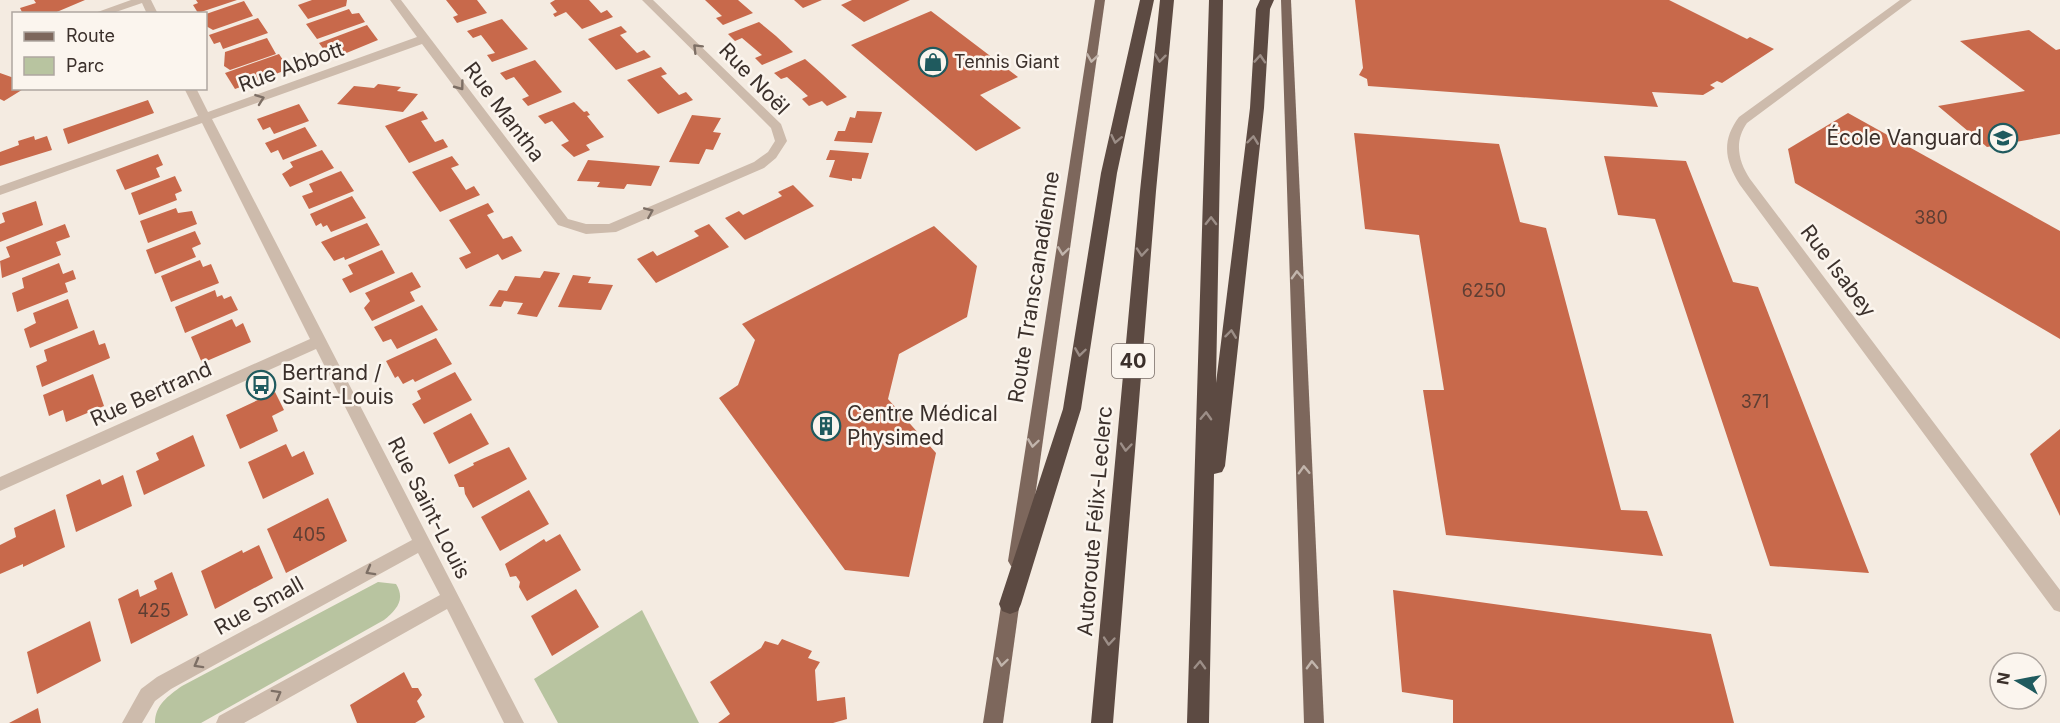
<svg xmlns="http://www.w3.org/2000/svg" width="2060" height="723" font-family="Inter,sans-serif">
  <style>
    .green { fill: #b8c4a0 }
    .building { fill: #c8694b }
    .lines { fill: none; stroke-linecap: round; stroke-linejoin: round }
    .minor { fill: #cdbbac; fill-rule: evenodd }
    .major { fill: #7d675c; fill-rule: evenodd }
    .highway { fill: #5c4a42; fill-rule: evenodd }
    .oneway { stroke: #7d6f65 }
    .oneway2 { stroke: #c2b5ac }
    .oneway3 { stroke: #9c8e87 }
    .labels { text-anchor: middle; stroke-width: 5; stroke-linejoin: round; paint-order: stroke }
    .far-poi-label { font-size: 18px; fill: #3b302b; stroke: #fbf5ee; text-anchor: start }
    .number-label { font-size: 18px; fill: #5e3e33 }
    .shield { fill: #fbf5ee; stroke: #756b66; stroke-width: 1.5 }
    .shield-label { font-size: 20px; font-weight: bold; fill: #3b302b }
    .street-label { font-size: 21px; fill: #3b302b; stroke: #fbf5ee }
    .poi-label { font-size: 21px; fill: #3b302b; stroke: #fbf5ee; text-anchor: start }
  </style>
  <rect width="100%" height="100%" fill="#f4ebe1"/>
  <!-- green -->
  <g class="green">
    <path d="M378,582L396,584C406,600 396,610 384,620L201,723H155C155,705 168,696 182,686Z"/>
    <polygon points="642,610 699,723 558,723 534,679"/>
  </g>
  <!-- building -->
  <g class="building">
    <polygon points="34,0 85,0 52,14 23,14 20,8 36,3"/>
    <polygon points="196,0 237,0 198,13 193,5 198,3"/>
    <polygon points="312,0 347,0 346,6 308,19 298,5"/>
    <polygon points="446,0 477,0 487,13 457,23 453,17 458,15"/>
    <polygon points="555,0 589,0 601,13 607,10 613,17 582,29 566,12 555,17 553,14 557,12 550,3"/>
    <polygon points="705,0 738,0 753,13 723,25 716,18 722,16"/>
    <polygon points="794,0 822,0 803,8"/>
    <polygon points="852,0 910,0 864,22 841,5"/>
    <polygon points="1355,0 1669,0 1747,39 1750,37 1774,49 1722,83 1717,81 1710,85 1715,88 1703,95 1652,92 1658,107 1368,86 1367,79 1359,75 1363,68"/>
    <polygon points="244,1 253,16 213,30 206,26 206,14"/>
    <polygon points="349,9 352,14 359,13 365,22 317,39 306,24"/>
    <polygon points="931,11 1018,77 980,95 1021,128 976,151 851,45"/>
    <polygon points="258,18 268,33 223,49 220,42 214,44 209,35"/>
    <polygon points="502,19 528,49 492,62 487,55 495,53 481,35 473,38 467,31"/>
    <polygon points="759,22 776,36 793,52 762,65 755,58 762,55 742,38 735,41 728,34"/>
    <polygon points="367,25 378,40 344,54 330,58 319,43"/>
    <polygon points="621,26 627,32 620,35 637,53 644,50 651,57 616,70 588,39"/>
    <polygon points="2029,30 2056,50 2060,49 2060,134 1987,147 1938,106 2025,91 1960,41"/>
    <polygon points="267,38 276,54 230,70 224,66 225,52"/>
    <polygon points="279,54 289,69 235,89 225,73"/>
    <polygon points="805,59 823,75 847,97 827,106 822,101 809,106 802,99 808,96 797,86 787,77 781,79 774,73"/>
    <polygon points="535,60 562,92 528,106 522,99 529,96 514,77 506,80 500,73"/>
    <polygon points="661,67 667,74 661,76 679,95 686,92 693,100 658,114 627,80"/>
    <polygon points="0,73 14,78 14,88 25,88 4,101 0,99"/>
    <polygon points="378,84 401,87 397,91 418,94 403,112 337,104 354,86 374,88"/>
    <polygon points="148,100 154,113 68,144 63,129"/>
    <polygon points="574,102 584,112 587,111 590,115 587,116 604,137 586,145 590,150 574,157 561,145 569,141 552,121 545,124 538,116"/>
    <polygon points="299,104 309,121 274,134 270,127 263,130 257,119"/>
    <polygon points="423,111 428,119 421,121 435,142 443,139 448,147 409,163 385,126"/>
    <polygon points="857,111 882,112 872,143 834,141 838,131 845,131 850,117 855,118"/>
    <polygon points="1848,113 2060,231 2060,339 1795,183 1788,149"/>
    <polygon points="692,115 721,118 713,132 721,133 713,150 706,149 699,164 669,162"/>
    <polygon points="305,127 317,146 283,160 278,150 271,153 265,143"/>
    <polygon points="1354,133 1499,144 1520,222 1546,228 1621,510 1647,511 1663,556 1446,535 1423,390 1444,390 1419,235 1365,229"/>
    <polygon points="34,136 35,140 47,136 52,150 0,166 0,152 19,145 18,141"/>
    <polygon points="322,150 334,168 290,187 282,174 293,167 290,162"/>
    <polygon points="830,150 869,153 861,179 852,178 852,181 829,177 835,160 826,160"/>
    <polygon points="158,154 163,165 156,168 160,177 125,190 116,170"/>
    <polygon points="452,156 459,165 451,168 458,178 466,190 474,186 480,195 440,212 412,172"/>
    <polygon points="1604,156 1686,161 1733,282 1758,287 1869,573 1770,566 1655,219 1618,215"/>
    <polygon points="588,160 660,166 651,186 627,184 624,189 597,187 600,182 577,181"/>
    <polygon points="341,171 354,191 309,209 302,196 313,192 309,184"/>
    <polygon points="175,176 182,191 175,194 177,200 139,215 131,193"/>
    <polygon points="793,185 814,206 745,240 725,218 739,211 743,215 782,196 778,192"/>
    <polygon points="352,196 366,218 331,232 327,225 323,227 321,223 316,226 310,214"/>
    <polygon points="36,201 43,225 0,242 0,224 5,222 2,213"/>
    <polygon points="488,203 494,212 487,215 503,239 512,236 522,251 502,260 498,254 466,269 459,258 471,253 449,220"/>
    <polygon points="176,208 178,213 192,211 197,224 148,243 140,221"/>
    <polygon points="367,223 380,245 345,260 344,257 334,261 321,242"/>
    <polygon points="65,224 70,237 56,242 61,255 2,278 0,261 10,257 6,247"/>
    <polygon points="709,224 729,247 656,283 637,259 653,251 657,256 699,236 694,231"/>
    <polygon points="934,226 977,266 967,317 899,354 888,399 936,453 909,577 845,570 719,398 738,385 755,340 742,324"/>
    <polygon points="195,231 201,244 192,248 196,257 155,274 146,250"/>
    <polygon points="382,250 395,273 350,293 342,279 353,274 348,265"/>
    <polygon points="200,260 203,267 211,264 219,283 171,302 161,276"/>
    <polygon points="59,263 63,274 73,270 76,279 65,283 68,292 17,312 12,293 24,288 22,278"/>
    <polygon points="544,271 560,273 537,317 517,314 523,303 504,301 501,307 489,306 499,290 507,291 515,276 540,278"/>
    <polygon points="412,272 421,287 410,292 415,301 372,321 364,308 370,301 365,293"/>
    <polygon points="573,275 591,277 588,283 613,285 601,310 558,307"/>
    <polygon points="215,290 217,297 222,295 224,299 231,296 238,310 185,333 175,307"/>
    <polygon points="68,299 78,328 30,348 24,329 36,323 33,313"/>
    <polygon points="422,305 438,330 397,349 391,339 383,342 374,327"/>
    <polygon points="232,319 236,327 243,323 251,342 202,363 191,337"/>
    <polygon points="94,330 99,345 105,343 110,358 42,387 36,366 47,361 44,350"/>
    <polygon points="436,338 452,364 415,382 413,379 403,384 398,376 395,378 386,361"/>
    <polygon points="455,372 472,400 424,424 412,404 421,399 417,391"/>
    <polygon points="93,374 104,406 66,422 63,410 49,416 43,395"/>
    <polygon points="275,392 284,410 272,416 278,431 240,449 226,415"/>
    <polygon points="471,413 489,444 449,464 433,433"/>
    <polygon points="2060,429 2060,516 2030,454"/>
    <polygon points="193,435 205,466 144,495 136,471 159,460 156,453"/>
    <polygon points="286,444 292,457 304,451 314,474 263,499 248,462"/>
    <polygon points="509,447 527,479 473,508 465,494 464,487 459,487 454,475 474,465 473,463"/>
    <polygon points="123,475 132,506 76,532 66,495 100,479 102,485"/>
    <polygon points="529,490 549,524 500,551 481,517"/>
    <polygon points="328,498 347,541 286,573 267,529"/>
    <polygon points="55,509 65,547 23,567 23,564 0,574 0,545 16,537 14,528"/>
    <polygon points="560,534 581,570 527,601 519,587 520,582 516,576 510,577 505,564 544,539 546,542"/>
    <polygon points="259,545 273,578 215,609 201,571 242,550 243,553"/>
    <polygon points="172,572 188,615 131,644 118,599 138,589 140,597 157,589 154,581"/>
    <polygon points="576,589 599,627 552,656 531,616"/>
    <polygon points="1393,590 1711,634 1734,723 1453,723 1453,700 1402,692"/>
    <polygon points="90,621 101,661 37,694 27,652"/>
    <polygon points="782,639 812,651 808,658 820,662 815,670 817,701 845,697 847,719 833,723 718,723 730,714 710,682 761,648 765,641 778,645"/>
    <polygon points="404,672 412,688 418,688 422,695 417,701 425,717 415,723 357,723 350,705"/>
    <polygon points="38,708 41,723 9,723"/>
  </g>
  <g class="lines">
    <!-- minor -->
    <g class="minor">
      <polygon points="131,0 151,0 158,14 147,14 142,3 110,14 92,14"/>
      <polygon points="390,0 401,0 568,219 586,224 609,224 754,162 768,152 775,141 771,128 642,0 653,0 781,124 787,141 776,158 764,168 616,232 586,234 558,225 422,44 212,119 524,723 504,723 447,609 244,723 216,723 219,716 440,595 418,553 171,689 155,701 142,723 122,723 141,689 157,677 412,540 316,349 0,491 0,477 310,339 202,123 0,195 0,186 198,116 184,88 196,88 208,112 417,37"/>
      <path d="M1900,0H1912L1747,123C1734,141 1738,161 1750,179L2060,590V612L2054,610L1740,185C1725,161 1721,141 1739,117Z"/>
    </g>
    <!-- major -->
    <g class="major">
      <polygon points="1095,0 1105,0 1026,561 1023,566 1017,569 1011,566 1008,561"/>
      <polygon points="1281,0 1291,0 1324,723 1304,723"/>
      <polygon points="1012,585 1018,587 1021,593 1003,723 983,723 1003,593 1006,587"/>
    </g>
    <!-- highway -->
    <g class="highway">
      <polygon points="1140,0 1154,0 1117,173 1081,409 1021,604 1018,611 1010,614 1002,611 999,604 1063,409 1101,173"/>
      <polygon points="1160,0 1174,0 1156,191 1113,723 1091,723 1140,191"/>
      <polygon points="1209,0 1223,0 1216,383 1250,108 1256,9 1260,0 1274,0 1270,9 1264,108 1225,466 1222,472 1214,474 1209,723 1187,723"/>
    </g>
  </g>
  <!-- one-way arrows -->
  <defs><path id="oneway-chevron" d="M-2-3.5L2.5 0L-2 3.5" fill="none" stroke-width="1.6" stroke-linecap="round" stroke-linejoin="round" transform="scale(1.5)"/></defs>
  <g class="oneway">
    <use href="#oneway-chevron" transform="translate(697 48) rotate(-135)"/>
    <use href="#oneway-chevron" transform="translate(460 86) rotate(53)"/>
    <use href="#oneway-chevron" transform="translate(260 99) rotate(-20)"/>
    <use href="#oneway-chevron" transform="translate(649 212) rotate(-23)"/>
    <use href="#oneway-chevron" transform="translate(370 571) rotate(151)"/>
    <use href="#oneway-chevron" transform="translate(198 664) rotate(151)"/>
    <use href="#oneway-chevron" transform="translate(277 694) rotate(-29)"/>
  </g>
  <g class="oneway2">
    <use href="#oneway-chevron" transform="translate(1092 58) rotate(99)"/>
    <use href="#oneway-chevron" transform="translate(1063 251) rotate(98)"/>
    <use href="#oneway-chevron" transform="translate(1297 275) rotate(-92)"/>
    <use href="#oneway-chevron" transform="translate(1033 443) rotate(98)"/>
    <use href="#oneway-chevron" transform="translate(1304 470) rotate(-92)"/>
    <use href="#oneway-chevron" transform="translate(1002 662) rotate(98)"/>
    <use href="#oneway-chevron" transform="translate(1312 665) rotate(-92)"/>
  </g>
  <g class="oneway3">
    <use href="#oneway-chevron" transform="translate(1160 58) rotate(97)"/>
    <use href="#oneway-chevron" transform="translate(1260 59) rotate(-86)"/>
    <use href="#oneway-chevron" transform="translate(1116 139) rotate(102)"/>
    <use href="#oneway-chevron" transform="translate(1253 140) rotate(-83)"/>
    <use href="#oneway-chevron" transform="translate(1211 221) rotate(-89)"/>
    <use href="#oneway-chevron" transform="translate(1142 252) rotate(95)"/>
    <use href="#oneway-chevron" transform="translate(1231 334) rotate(-83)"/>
    <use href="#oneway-chevron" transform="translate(1080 352) rotate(98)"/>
    <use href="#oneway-chevron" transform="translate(1206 416) rotate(-88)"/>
    <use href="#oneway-chevron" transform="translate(1126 447) rotate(95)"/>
    <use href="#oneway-chevron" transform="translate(1109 641) rotate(95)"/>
    <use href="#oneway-chevron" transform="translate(1200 665) rotate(-88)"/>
  </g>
  <!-- icons -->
  <defs>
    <g id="shop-ring" transform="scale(1.5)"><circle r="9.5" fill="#fbf5ee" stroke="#1f5a5e" stroke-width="1.5"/><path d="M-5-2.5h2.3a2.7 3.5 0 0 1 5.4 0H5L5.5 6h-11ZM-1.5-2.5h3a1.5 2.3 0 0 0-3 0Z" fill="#1f5a5e"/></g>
    <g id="school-ring" transform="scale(1.5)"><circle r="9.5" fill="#fbf5ee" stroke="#1f5a5e" stroke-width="1.5"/><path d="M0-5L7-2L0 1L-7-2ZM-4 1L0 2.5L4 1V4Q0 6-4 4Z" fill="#1f5a5e"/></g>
    <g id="bus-ring" transform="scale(1.5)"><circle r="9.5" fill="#fbf5ee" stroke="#1f5a5e" stroke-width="1.5"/><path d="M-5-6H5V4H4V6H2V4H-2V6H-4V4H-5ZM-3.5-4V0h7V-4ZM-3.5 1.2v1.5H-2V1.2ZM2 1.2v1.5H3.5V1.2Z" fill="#1f5a5e"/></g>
    <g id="building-ring" transform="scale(1.5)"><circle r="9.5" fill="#fbf5ee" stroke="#1f5a5e" stroke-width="1.5"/><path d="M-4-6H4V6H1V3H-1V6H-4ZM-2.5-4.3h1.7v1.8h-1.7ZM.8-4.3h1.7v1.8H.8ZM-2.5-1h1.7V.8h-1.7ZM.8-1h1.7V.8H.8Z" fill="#1f5a5e"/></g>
  </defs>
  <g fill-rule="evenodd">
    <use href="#shop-ring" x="933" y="62"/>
    <use href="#school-ring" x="2003" y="138"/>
    <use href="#bus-ring" x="261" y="385"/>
    <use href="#building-ring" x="826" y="426"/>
  </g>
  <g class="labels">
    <!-- far-poi labels -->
    <g class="far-poi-label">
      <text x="954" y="68">Tennis Giant</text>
    </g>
    <!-- number labels -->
    <g class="number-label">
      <text x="1931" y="224">380</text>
      <text x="1484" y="297">6250</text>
      <text x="1755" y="408">371</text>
      <text x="309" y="541">405</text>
      <text x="154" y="617">425</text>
    </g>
    <!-- shield labels -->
    <rect class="shield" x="1112" y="344" width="42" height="34" rx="4.5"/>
    <g class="shield-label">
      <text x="1133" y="368">40</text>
    </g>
    <!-- street labels -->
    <g class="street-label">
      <text transform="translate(291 67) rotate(-20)" y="7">Rue Abbott</text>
      <text transform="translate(754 79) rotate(46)" y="7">Rue Noël</text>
      <text transform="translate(504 112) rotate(53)" y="7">Rue Mantha</text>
      <text transform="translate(1838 271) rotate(53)" y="7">Rue Isabey</text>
      <text transform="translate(1034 287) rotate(-81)" y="7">Route Transcanadienne</text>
      <text transform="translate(151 394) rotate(-24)" y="7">Rue Bertrand</text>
      <text transform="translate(429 508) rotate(63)" y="7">Rue Saint-Louis</text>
      <text transform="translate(1095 521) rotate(-85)" y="7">Autoroute Félix-Leclerc</text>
      <text transform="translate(259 606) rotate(-29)" y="7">Rue Small</text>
    </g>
    <!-- poi labels -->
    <g class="poi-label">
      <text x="1982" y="145" text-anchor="end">École Vanguard</text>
      <text x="282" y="380">Bertrand /<tspan x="282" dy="24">Saint-Louis</tspan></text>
      <text x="847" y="421">Centre Médical<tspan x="847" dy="24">Physimed</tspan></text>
    </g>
  </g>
  <!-- legend -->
  <rect x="12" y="12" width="195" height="78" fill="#fbf5ee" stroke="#aea6a0" stroke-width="1.5"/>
  <rect x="24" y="32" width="30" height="9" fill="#7d675c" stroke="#aea6a0" stroke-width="1.5"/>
  <text x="66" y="42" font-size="18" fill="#3b302b">Route</text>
  <rect x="24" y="57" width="30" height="18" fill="#b8c4a0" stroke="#aea6a0" stroke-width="1.5"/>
  <text x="66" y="72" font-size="18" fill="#3b302b">Parc</text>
  <!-- north arrow -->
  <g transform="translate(2018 681) rotate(280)"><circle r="28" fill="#fbf5ee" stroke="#aea6a0" stroke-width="1.5"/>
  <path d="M0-4.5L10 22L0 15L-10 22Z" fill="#1f5a5e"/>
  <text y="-9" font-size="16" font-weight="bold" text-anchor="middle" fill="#3b302b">N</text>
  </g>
</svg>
